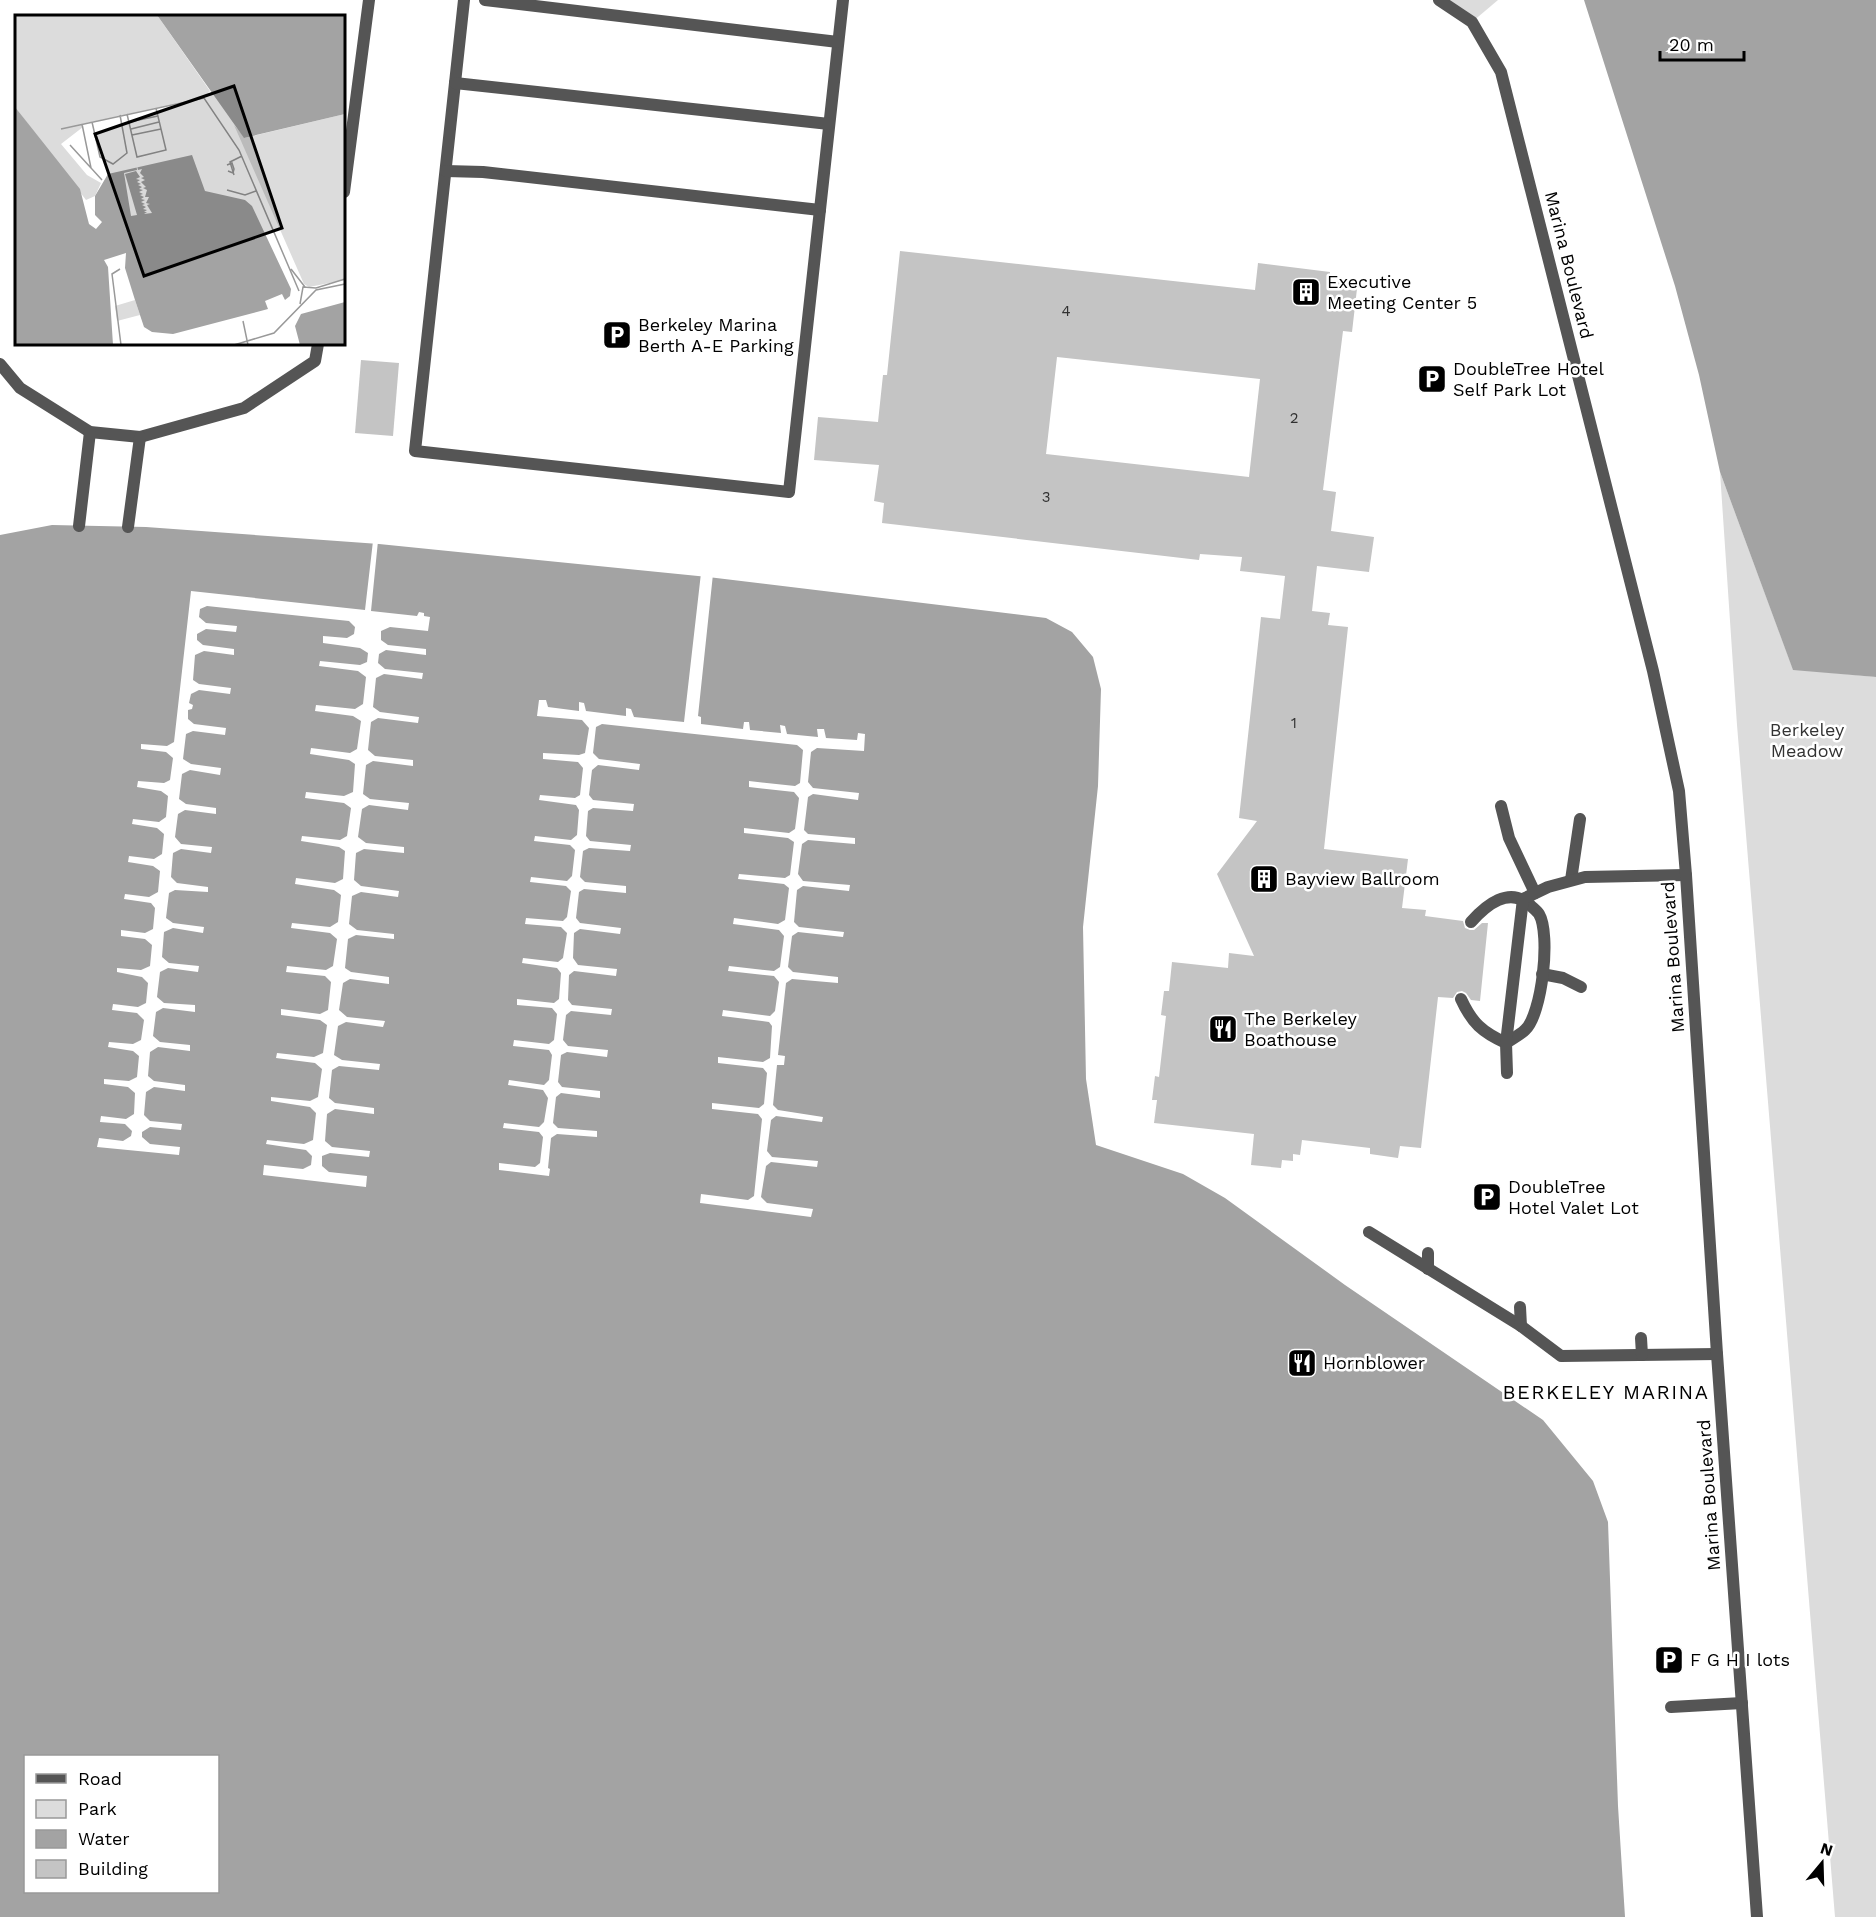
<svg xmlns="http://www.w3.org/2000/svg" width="1876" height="1917" font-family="'Work Sans',sans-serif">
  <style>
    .green { fill: #dcdcdc }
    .water { fill: #a3a3a3; fill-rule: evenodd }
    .pier { fill: #fff }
    .building { fill: #c4c4c4; fill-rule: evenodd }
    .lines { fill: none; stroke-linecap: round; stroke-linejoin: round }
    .service { stroke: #555; stroke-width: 12 }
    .minor { stroke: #555; stroke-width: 12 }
    .labels { text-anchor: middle; stroke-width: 5; stroke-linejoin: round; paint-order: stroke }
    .number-label { font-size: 15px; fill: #313131 }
    .street-label { font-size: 18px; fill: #000; stroke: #fff }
    .poi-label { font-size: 18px; fill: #000; stroke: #fff; text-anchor: start }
    .park-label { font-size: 18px; fill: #333; stroke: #fff }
    .neighbourhood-label { font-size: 20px; letter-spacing: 1.5px; fill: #000; stroke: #fff }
    .inset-road { fill: none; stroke: #999; stroke-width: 1.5 }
    .view { fill: #000; fill-opacity: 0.15; stroke: #000; stroke-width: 3 }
    .inset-edge { fill: none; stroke: #000; stroke-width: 3 }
  </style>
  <rect width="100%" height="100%" fill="#fff"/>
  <!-- green -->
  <g class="green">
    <polygon points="1439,0 1498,0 1472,22"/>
    <polygon points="1720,472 1793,669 1876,677 1876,1917 1835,1917 1737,725"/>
  </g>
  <!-- water -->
  <g class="water">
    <polygon points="1584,0 1876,0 1876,677 1793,670 1720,472 1699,375 1675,286"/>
    <path d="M52,525L146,527L379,544L708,577L1046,618L1072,632L1093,657L1101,689L1098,786L1083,927L1086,1079L1096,1145L1183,1174L1225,1198L1345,1285L1543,1420L1593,1481L1608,1522L1618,1806L1625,1917H0V535ZM26,1756H218V1892H26Z"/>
  </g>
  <!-- pier -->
  <g class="pier">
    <polygon points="373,541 378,541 371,611 417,616 419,612 424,613 424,616 430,617 428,631 390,627 381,631 381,640 388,645 426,649 426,655 386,650 379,654 378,663 385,669 423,673 422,679 384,674 376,678 373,707 380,712 419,717 418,723 378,718 371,722 368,750 375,756 413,760 413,766 373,761 366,765 363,794 370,799 409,803 408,810 369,805 362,809 358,837 366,843 404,847 404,853 364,849 356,853 354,880 361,886 399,891 398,897 361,892 352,896 349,924 357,930 394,934 394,939 356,935 348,939 345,968 351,972 389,977 389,984 350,979 343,983 339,1010 347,1017 385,1021 383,1027 346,1022 338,1026 334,1055 342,1060 380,1064 379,1070 339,1066 332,1070 329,1098 335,1103 374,1108 374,1114 335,1109 327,1114 325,1141 332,1147 370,1151 369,1157 330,1153 322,1156 322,1166 329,1172 367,1176 366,1187 263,1175 264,1165 303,1169 311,1165 312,1156 306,1150 266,1144 267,1140 304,1144 313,1140 316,1113 310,1107 271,1101 271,1097 310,1101 318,1097 322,1069 315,1063 276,1058 277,1053 314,1057 323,1053 327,1025 320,1020 281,1015 281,1009 320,1014 328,1010 331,982 325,976 286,972 287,966 326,970 333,966 337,939 330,933 291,928 292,923 330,927 338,922 341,895 334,890 295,884 296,878 335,883 343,879 345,851 339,847 301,841 302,836 340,840 347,836 351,808 344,803 305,798 306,792 344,796 353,792 355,764 349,760 310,754 311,748 350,753 357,749 361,721 353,716 315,711 316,705 355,709 363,704 366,677 358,671 319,666 320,661 360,665 367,662 368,653 360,648 323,643 323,636 347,638 354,634 355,627 349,621 207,606 200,609 199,617 206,623 237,626 236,632 206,629 197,634 197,640 203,645 234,649 234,655 204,651 195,655 193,680 199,684 231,688 230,694 199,690 191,694 189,703 193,705 192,709 188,710 188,719 194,724 226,728 225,735 193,731 186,734 183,759 191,764 221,768 220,775 190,770 182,774 179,799 186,804 216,808 216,814 185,810 178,814 175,837 181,844 212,847 211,853 181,849 173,853 171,877 177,883 208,887 208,892 175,890 169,893 166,918 173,923 204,927 203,933 173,928 164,932 162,957 169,963 199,966 198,972 168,968 160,972 157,997 164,1003 195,1005 195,1012 163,1008 156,1012 153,1036 160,1042 190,1045 190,1051 158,1047 150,1052 148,1076 154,1081 185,1085 185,1091 154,1087 146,1092 144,1115 150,1121 182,1124 181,1130 150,1127 142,1132 142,1137 150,1144 180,1147 179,1155 97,1147 99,1138 123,1141 131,1136 132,1131 125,1124 100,1122 101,1116 126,1119 134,1114 135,1093 128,1087 104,1084 104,1079 129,1081 137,1077 139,1056 133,1051 108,1047 109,1042 133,1044 141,1040 144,1020 137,1013 112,1010 113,1004 138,1007 146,1003 148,983 142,977 117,972 117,968 141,970 150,966 152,945 145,939 121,936 121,930 145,933 153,929 155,908 151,903 124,899 125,894 149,897 158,892 160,871 153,866 128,862 129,856 154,859 162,854 164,834 157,828 132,824 133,819 159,822 166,817 168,796 161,791 137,787 138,781 164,783 170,780 173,758 166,752 141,749 141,744 167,746 174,742 191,591 365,610"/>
    <polygon points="701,573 713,574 698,716 701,717 701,724 743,729 744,722 749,722 750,730 781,733 780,725 785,726 787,734 818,737 817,729 824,729 826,738 857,740 858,733 865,734 864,751 817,748 811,752 808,782 813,788 859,793 858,800 813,794 808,797 804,830 808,834 855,838 855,844 808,840 802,844 798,874 803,881 850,885 849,891 803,886 797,890 794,922 799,927 844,932 843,937 798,932 792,936 788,967 793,972 838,977 838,983 792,979 786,983 778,1055 785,1056 784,1065 777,1065 773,1105 778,1110 823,1117 822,1122 776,1116 771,1120 767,1151 772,1157 818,1161 817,1167 771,1162 766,1166 761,1197 767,1203 813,1209 811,1217 700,1203 701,1194 748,1200 754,1196 762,1119 758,1114 712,1109 712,1103 759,1108 764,1104 767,1073 763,1068 718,1063 718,1057 763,1062 770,1058 772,1026 769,1022 722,1016 723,1010 770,1016 775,1011 779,982 774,976 728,971 729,966 774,971 780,967 784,936 779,930 733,924 734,918 778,924 785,920 789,888 784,884 738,879 739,874 785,878 790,875 794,842 788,838 744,833 744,828 789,833 795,829 799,798 794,792 749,787 749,781 795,786 800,783 803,750 797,745 602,724 596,727 593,753 599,759 640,764 639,770 598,765 592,770 589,795 593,800 634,804 633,811 593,808 588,811 586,836 590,841 631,845 630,851 589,848 583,851 580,877 585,882 626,886 626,893 584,889 579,892 576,918 580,923 621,928 620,934 580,929 574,933 573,958 578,965 617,969 616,976 574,971 569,975 568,1000 572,1005 612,1009 611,1015 571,1011 566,1015 563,1040 568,1046 608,1050 607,1057 567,1052 561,1055 558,1082 562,1087 600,1091 600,1098 561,1093 556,1097 553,1123 558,1128 597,1131 597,1137 557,1134 551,1138 548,1168 550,1169 549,1176 499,1170 499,1163 535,1167 540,1163 543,1137 539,1132 503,1128 504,1123 539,1127 544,1122 548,1098 543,1090 508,1085 509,1080 544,1085 549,1080 552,1055 549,1050 513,1046 514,1040 549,1044 554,1040 557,1014 552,1008 517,1005 517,999 554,1003 559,999 561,973 557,968 522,963 523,958 558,962 563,958 567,933 561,927 525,924 526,918 563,921 567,917 571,891 566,886 530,882 531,877 567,881 572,876 575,850 570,845 534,841 535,836 571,840 577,835 579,810 576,805 539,800 540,795 575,798 580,795 583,768 578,762 543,759 543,753 579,755 585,753 589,728 582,720 537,716 539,700 546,700 548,707 579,711 579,702 584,703 586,711 626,716 626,708 631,709 634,717 684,722"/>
  </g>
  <!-- building -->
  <g class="building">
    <path d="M900,251L1255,290L1258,263L1330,272V276L1358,280L1352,332L1343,331L1323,490L1336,492L1331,531L1374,537L1369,572L1317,566L1312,611L1330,613L1328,625L1348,627L1324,849L1408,859L1402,908L1426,910L1425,916L1463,921L1465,928L1470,930H1474L1482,923H1488L1480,1001L1471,1000L1466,993L1462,991L1457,992L1453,998L1438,997L1421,1148L1400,1146L1398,1158L1370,1154V1148L1302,1140L1300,1155L1293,1154V1161L1282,1160L1281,1168L1251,1165L1254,1134L1154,1123L1157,1100H1152L1155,1076L1159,1077L1166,1016L1161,1015L1164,991H1169L1172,962L1228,968L1229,953L1254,956L1217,874L1257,821L1239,818L1261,617L1280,619L1285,576L1240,571L1242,557L1200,554L1199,560L882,523L884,503L874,501L879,465L814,460L818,417L878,422L883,375H887ZM1057,357L1260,379L1249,477L1046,454Z"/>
    <polygon points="361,360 399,363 393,436 355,433"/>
  </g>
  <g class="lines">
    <!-- service -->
    <g class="service">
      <polyline points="464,0 415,451 789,492 843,0"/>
      <polyline points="485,0 838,42"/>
      <polyline points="455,83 829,124"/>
      <polyline points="446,171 483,172 820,210"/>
      <polyline points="344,192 369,0"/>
      <polyline points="0,364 20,388 90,432 140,437 244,408 315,361 318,344"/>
      <polyline points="79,526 90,432"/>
      <polyline points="128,527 140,437"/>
      <polyline points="1501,806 1509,838 1535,893"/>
      <polyline points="1571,880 1580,819"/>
      <polyline points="1542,974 1563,978 1581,987"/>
      <path d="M1461,999C1472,1023 1482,1032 1506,1043C1512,1039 1520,1035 1525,1030C1542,1015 1551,934 1539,914C1537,911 1533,908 1530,905C1509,886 1486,905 1471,922"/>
      <polyline points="1507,1073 1506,1043 1523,899 1548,887 1585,877 1686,875"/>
      <polyline points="1369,1232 1521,1326 1561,1356 1717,1354"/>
      <polyline points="1428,1269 1428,1253"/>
      <polyline points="1520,1307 1521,1326"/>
      <polyline points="1641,1338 1642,1355"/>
      <polyline points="1671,1707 1742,1703"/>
    </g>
    <!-- minor -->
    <polyline class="minor" points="1439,0 1472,22 1501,72 1653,671 1679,791 1686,875 1717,1354 1757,1917"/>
  </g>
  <!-- icons -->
  <defs>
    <g id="building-square" transform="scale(1.5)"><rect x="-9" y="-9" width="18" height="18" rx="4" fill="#000" stroke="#fff"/><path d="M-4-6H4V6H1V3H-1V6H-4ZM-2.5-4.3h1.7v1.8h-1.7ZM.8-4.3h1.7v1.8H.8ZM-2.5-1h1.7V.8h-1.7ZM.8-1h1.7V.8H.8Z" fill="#fff"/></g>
    <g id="parking-square" transform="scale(1.5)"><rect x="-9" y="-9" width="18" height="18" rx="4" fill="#000" stroke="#fff"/><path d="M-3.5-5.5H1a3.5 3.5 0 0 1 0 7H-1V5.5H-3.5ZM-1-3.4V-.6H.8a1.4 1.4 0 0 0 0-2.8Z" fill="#fff"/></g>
    <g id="restaurant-square" transform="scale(1.5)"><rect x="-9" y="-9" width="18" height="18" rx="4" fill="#000" stroke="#fff"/><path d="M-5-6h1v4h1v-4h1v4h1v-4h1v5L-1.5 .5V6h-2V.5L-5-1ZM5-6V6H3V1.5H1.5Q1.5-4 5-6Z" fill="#fff"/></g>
  </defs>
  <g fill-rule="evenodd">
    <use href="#building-square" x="1306" y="292"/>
    <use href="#parking-square" x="617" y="335"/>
    <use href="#parking-square" x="1432" y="379"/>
    <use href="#building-square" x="1264" y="879"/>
    <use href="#restaurant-square" x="1223" y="1029"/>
    <use href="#parking-square" x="1487" y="1197"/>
    <use href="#restaurant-square" x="1302" y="1363"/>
    <use href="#parking-square" x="1669" y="1660"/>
  </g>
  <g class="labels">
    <!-- number labels -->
    <g class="number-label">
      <text x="1066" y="316">4</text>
      <text x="1294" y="423">2</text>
      <text x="1046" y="502">3</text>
      <text x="1294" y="728">1</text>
    </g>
    <!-- street labels -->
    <g class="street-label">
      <text transform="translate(1569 265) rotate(76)" y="6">Marina Boulevard</text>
      <text transform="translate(1673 957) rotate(-94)" y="6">Marina Boulevard</text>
      <text transform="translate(1709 1495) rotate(-94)" y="6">Marina Boulevard</text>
    </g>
    <!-- poi labels -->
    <g class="poi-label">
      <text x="1327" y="288">Executive<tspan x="1327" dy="21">Meeting Center 5</tspan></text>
      <text x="638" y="331">Berkeley Marina<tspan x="638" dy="21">Berth A-E Parking</tspan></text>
      <text x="1453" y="375">DoubleTree Hotel<tspan x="1453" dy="21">Self Park Lot</tspan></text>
      <text x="1285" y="885">Bayview Ballroom</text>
      <text x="1244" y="1025">The Berkeley<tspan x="1244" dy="21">Boathouse</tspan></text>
      <text x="1508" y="1193">DoubleTree<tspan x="1508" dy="21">Hotel Valet Lot</tspan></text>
      <text x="1323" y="1369">Hornblower</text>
      <text x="1690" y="1666">F G H I lots</text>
    </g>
    <!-- park labels -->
    <g class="park-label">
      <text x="1807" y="736">Berkeley<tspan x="1807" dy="21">Meadow</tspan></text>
    </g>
    <!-- neighbourhood labels -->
    <g class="neighbourhood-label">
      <text x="1606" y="1399">BERKELEY MARINA</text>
    </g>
  </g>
  <!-- overview -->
  <g transform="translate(15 15)">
    <rect width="330" height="330" fill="#fff"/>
    <path d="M0,0H142L195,76L189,83L67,109L68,112L46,129L72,160L86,168L80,181L71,185L0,92ZM330,99V265L294,272L289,269L219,110L230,123ZM120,285L125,300L102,306L100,291Z" fill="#dcdcdc"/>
    <path d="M142,0H330V99L229,123ZM0,92L65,174L74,209L81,214L87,207L80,200V181L93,159L177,140L190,176L230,185L237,191L276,274L275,281L270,285L267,279L250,286L253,294L158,319L137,317L129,312L120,285L110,253L111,238L89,245L93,252L98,330H0ZM330,287V330H285L280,311L286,299Z" fill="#a3a3a3"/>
    <path d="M121,147L123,155L127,154L125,158L129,162L126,163L130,165L126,167L131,172L128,173L132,175L130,182H134L131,188L135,189L132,190L137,198L129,199L132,197H129L132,195L128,194L131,192L127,190L130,189L126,187L130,185L126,184L129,182L125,180L128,179L124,177L128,175L124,174L127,172L123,170L126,169L122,167L125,165L121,164L125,162L121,156L110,159L122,200L116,201L109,158L122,155Z" fill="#fff"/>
    <path class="inset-road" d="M112,99L122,142L151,135L141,93M77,107L85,142L98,149L112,138L105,100M114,107L143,101M67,109L76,153L87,165M46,114L189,83L224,135L284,276M116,114L144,107M117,120L146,114M55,130L76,153M212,150L217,148L219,154L218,158L213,156M219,160L215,147L227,141M212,175L230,180L241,176M105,254L97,259L106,330M276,254L290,272M285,289L288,272L301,273L330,264M228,306L233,330M219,330L259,318L301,275L330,269"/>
    <path class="view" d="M219,71L267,213L129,261L80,119Z"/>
    <rect width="330" height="330" class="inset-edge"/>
  </g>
  <!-- legend -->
  <rect x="24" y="1755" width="195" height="138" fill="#ffffff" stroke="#999999" stroke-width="1.5"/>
  <rect x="36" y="1774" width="30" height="9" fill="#555555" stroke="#999999" stroke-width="1.5"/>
  <text x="78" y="1785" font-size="18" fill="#000000">Road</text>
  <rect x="36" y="1800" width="30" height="18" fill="#dcdcdc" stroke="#999999" stroke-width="1.5"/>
  <text x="78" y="1815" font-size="18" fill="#000000">Park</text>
  <rect x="36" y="1830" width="30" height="18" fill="#a3a3a3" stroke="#999999" stroke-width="1.5"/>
  <text x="78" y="1845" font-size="18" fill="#000000">Water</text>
  <rect x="36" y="1860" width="30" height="18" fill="#c4c4c4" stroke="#999999" stroke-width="1.5"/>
  <text x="78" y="1875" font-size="18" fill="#000000">Building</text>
  <!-- north arrow -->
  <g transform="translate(1822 1863) rotate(19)" stroke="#ffffff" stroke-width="4.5" paint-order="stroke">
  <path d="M0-4.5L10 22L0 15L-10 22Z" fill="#000000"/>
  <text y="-9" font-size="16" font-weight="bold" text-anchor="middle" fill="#000000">N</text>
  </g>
  <!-- scale -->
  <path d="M1660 51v9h84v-9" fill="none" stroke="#000000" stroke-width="3"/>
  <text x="1669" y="51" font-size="18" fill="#000000" stroke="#ffffff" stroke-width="4.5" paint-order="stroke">20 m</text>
</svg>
